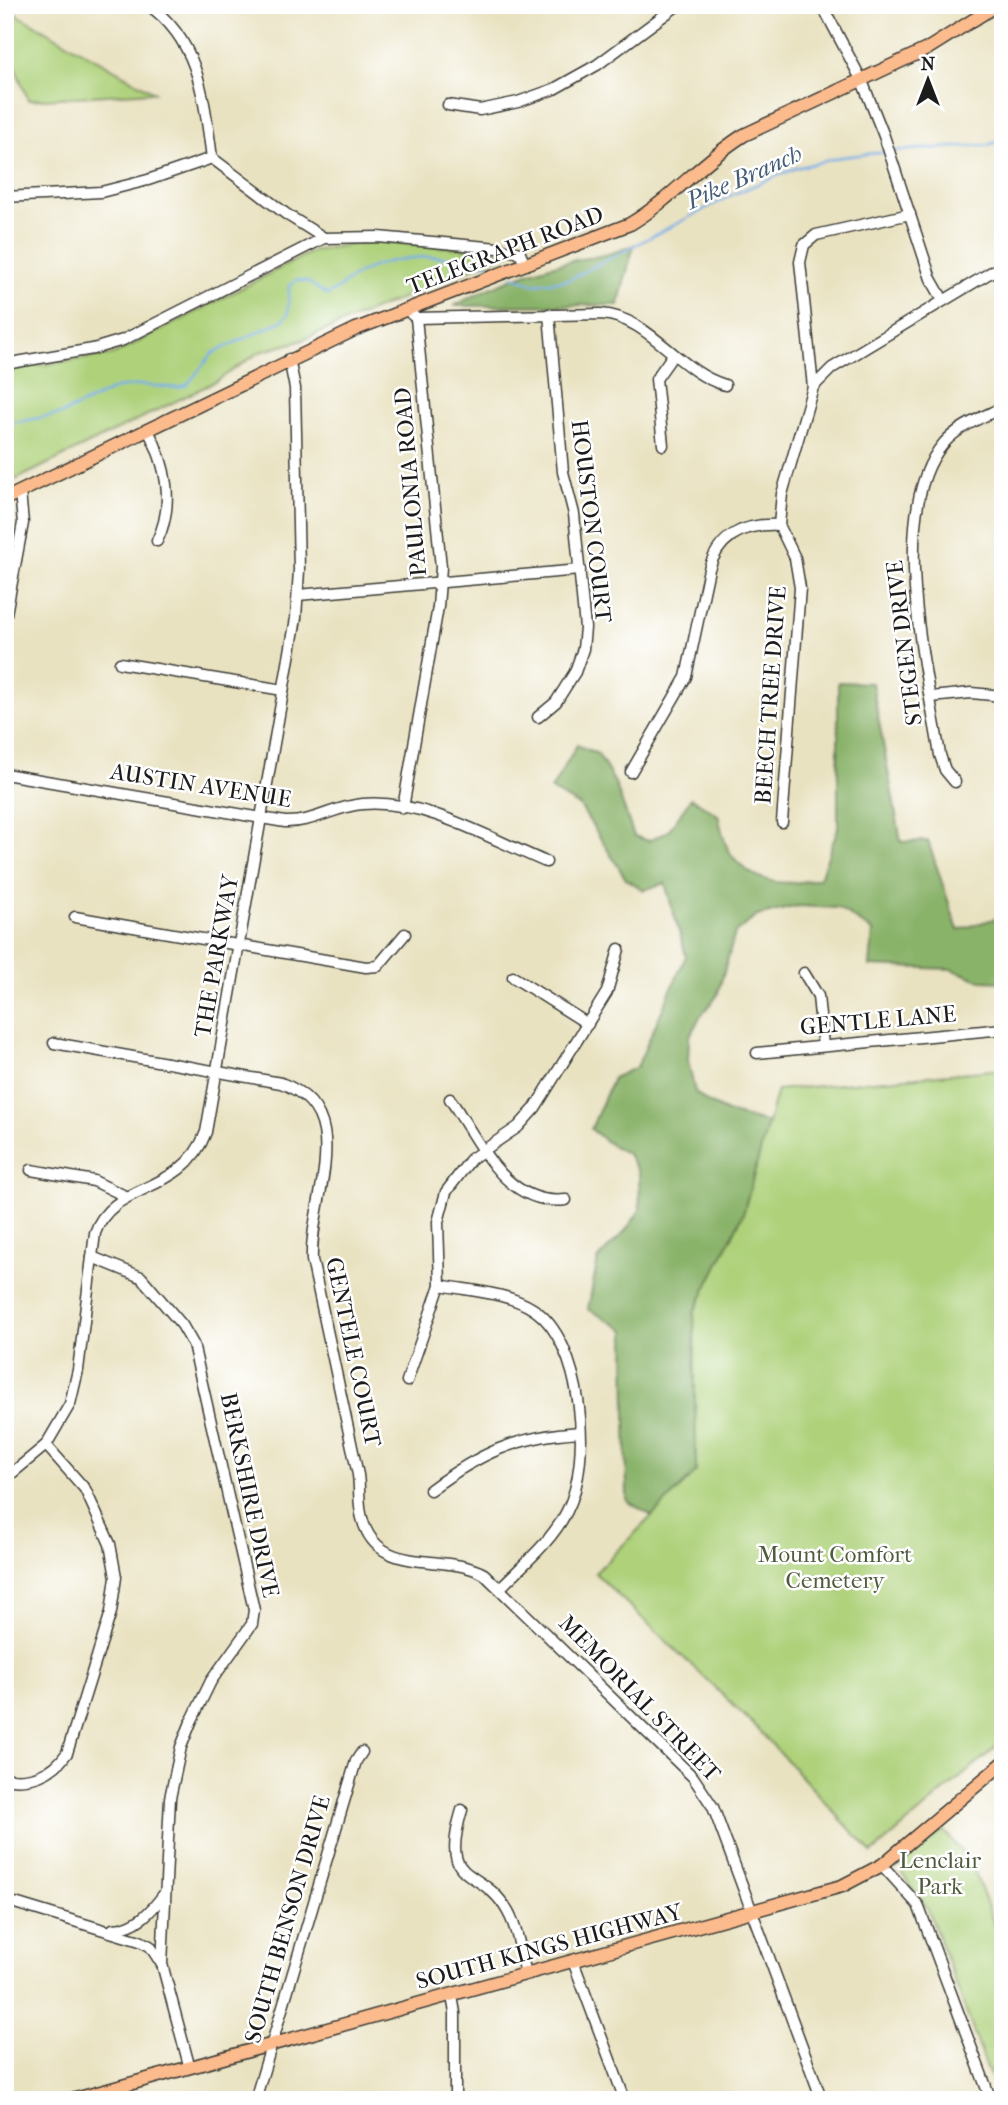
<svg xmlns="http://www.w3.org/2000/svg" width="1008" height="2105" font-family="'IM FELL French Canon',serif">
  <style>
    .green { fill: #aed17a; stroke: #65764b; stroke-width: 2 }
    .forest { fill: #8ab36a; stroke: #536843; stroke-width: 2 }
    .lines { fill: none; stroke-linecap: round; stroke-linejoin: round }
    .stream { stroke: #79afe7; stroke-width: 2.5 }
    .minor-casing { stroke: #3b3a35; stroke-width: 13 }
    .major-casing { stroke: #3b3a35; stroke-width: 15 }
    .minor { stroke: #fff; stroke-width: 10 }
    .major { stroke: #fbbb8d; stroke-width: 12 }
    .labels { text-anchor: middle; stroke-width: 5; stroke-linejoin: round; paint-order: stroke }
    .street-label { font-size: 23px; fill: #1c1c1c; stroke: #fff }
    .park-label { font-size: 23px; fill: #4f5b3d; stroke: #fff }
    .water-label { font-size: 24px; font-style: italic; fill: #465e77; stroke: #fff }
  </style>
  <rect width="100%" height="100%" fill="#fff"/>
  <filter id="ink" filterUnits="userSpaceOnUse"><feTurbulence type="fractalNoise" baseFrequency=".0143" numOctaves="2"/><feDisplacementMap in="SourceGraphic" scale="14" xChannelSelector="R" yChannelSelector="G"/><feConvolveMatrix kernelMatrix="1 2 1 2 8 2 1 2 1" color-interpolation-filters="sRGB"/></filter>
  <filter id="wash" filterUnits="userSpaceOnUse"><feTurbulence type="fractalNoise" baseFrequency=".00686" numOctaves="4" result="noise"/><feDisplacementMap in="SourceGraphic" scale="28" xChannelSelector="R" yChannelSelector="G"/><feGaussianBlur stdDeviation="1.57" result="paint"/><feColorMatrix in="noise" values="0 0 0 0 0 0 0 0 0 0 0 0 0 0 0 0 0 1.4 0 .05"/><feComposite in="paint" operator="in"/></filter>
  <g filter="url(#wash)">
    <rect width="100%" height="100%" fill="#e9e2c1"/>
    <!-- green -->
    <g class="green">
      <polygon points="5,8 154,92 28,100 5,40"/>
      <polygon points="372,241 511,252 300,341 260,352 215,382 5,485 5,370 115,354 313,251"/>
      <polygon points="1003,1069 1003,1741 872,1853 754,1725 595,1573 696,1472 694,1313 743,1214 777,1090"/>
      <polygon points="943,1830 971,1862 1003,1948 1003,2100 999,2100 928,1910 902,1874 903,1864"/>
    </g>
    <!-- forest -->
    <g class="forest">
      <path d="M634,245L618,305L454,306C489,287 532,269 571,261C596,256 609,256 634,245Z"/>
      <path d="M838,682L872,683L901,842L928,841L958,930L1003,916V982L982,981L951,969L870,966L873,931L838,908L797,906L757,916L735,933L717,996L700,1017L689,1037L688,1061L695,1092L707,1102L727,1112L768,1123L743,1214L694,1313L696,1472L652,1516L627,1501L625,1330L588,1309L598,1259L627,1229L640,1210L639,1173L628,1154L608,1143L591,1129L613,1078L637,1067L686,956L665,883L644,890L626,879L580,806L551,790L577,745L598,754L615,783L634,836L649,841L668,831L691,798L718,815C721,826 723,841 729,851C750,884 786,888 820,878L838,828Z"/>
    </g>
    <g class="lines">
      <!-- stream -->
      <g class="stream">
        <polyline points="892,151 988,145 1003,140"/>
        <polyline points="513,276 533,284 568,280 734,194 796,168 841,157 886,152"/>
        <path d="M5,424L62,414L116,388L142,385L178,388L187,385L213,353L282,321L288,314L289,286L297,280L308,282L327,295C340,289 347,280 358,274C393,253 457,252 493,267"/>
      </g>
    </g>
  </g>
  <g filter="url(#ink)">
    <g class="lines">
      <!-- minor casing -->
      <g class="minor-casing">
        <g id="minor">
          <path d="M148,5C200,41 204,100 212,158"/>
          <polyline points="822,5 862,81 884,136 931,279 943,300"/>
          <polyline points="448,105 480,110 518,102 554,89 597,65 678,5"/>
          <polyline points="212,158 286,214 324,238"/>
          <polyline points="5,197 101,192 148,180 212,158"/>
          <path d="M411,314L416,318L601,314C650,317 678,372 725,385"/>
          <polyline points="5,364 93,349 123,340 324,238 378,237 498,248 520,253 525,265"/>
          <polyline points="813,387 800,262 804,245 816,235 910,214"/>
          <path d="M148,430C166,464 175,504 157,541"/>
          <polyline points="663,445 656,379 673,355"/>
          <polyline points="298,595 580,570"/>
          <polyline points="5,619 23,523 20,492"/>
          <polyline points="120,663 283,690"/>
          <polyline points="931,697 971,693 1003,696"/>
          <polyline points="538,717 556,702 575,672 583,649 585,628 574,514 563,472 549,314"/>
          <path d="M631,772L686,677L709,569C719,535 745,523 779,525"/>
          <path d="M5,774L285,822C314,823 335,806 363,804C426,799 490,839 546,862"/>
          <path d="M955,782L945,770L940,755C927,675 886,510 944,443C959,426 983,417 1003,407"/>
          <polyline points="403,808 438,607 441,567 416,318"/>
          <polyline points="782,822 800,588 795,558 779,525 782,494 813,387 832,368 1003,265"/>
          <polyline points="75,917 366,967 378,966 405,934"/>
          <polyline points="804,973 818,996 823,1046"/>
          <polyline points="513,977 588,1024"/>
          <path d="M54,1043L281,1083C360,1112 309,1199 312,1260L358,1475C360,1489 358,1504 362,1518C377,1578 443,1551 484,1574L693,1777L713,1807L822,2100"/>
          <polyline points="757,1053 1003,1029"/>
          <path d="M450,1099C479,1141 505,1207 566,1200"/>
          <polyline points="31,1170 94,1181 127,1197"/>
          <polyline points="92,1257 141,1277 182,1325 193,1344 254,1610 252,1624 211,1681 191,1722 181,1747 170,1798 162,1964 189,2065"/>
          <path d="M440,1285C470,1291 507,1292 533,1309C583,1341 593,1461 567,1511C552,1541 525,1563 501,1587"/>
          <polyline points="407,1381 440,1285 438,1222 446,1192 471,1159 518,1127 535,1108 607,992 619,949"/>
          <path d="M5,1479L46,1445L70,1404L78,1370L95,1233C113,1180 182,1197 206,1132L296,618L299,570L295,388L289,359"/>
          <path d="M430,1490C480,1453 517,1436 580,1432"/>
          <path d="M5,1778C30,1783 53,1774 67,1753L111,1612L116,1577L110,1544L85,1489L46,1445"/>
          <path d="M462,1810C438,1890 481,1863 508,1912C518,1930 521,1954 526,1974"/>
          <polyline points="882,1865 918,1905 991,2100"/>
          <polyline points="5,1900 140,1941 150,1946 161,1963"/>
          <path d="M113,1929C136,1928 151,1912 164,1894"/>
          <polyline points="573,1961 625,2100"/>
          <polyline points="452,1996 455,2013 455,2100"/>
          <polyline points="255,2100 356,1761 362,1752"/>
        </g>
      </g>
      <!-- major casing -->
      <g class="major-casing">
        <g id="major">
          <path d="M5,499L356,329L630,224C672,199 702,161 744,135L927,49L997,5"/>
          <polyline points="72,2100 842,1886 882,1865 1003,1763"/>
        </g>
      </g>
      <!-- minor -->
      <use href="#minor" class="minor"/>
      <!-- major -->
      <use href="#major" class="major"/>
    </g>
  </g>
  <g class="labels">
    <!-- street labels -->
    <g class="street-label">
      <text transform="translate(505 250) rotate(-21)" y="8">TELEGRAPH ROAD</text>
      <text transform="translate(410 482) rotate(-95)" y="8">PAULONIA ROAD</text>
      <text transform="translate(592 521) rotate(83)" y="8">HOUSTON COURT</text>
      <text transform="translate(904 643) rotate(-97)" y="8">STEGEN DRIVE</text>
      <text transform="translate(770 695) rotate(-86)" y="8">BEECH TREE DRIVE</text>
      <text transform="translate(201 785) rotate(9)" y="8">AUSTIN AVENUE</text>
      <text transform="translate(216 956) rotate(-80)" y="8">THE PARKWAY</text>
      <text transform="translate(878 1020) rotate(-5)" y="8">GENTLE LANE</text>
      <text transform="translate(354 1352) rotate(78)" y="8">GENTELE COURT</text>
      <text transform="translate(250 1495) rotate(78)" y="8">BERKSHIRE DRIVE</text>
      <text transform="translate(640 1698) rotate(46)" y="8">MEMORIAL STREET</text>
      <text transform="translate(287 1919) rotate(-74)" y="8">SOUTH BENSON DRIVE</text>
      <text transform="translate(549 1946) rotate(-15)" y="8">SOUTH KINGS HIGHWAY</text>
    </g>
    <!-- park labels -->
    <g class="park-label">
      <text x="835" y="1562">Mount Comfort<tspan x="835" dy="26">Cemetery</tspan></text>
      <text x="940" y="1868">Lenclair<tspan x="940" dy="26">Park</tspan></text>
    </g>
    <!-- water labels -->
    <g class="water-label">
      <text transform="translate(744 177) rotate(-24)" y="8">Pike Branch</text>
    </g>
  </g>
  <!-- margin -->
  <rect width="1008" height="2105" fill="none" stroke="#fff" stroke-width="28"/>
  <!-- north arrow -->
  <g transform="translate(928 80)" stroke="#ffffff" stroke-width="5" paint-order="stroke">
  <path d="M0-5L12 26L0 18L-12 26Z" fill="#1c1c1c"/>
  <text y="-10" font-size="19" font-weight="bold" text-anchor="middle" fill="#1c1c1c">N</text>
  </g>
</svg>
